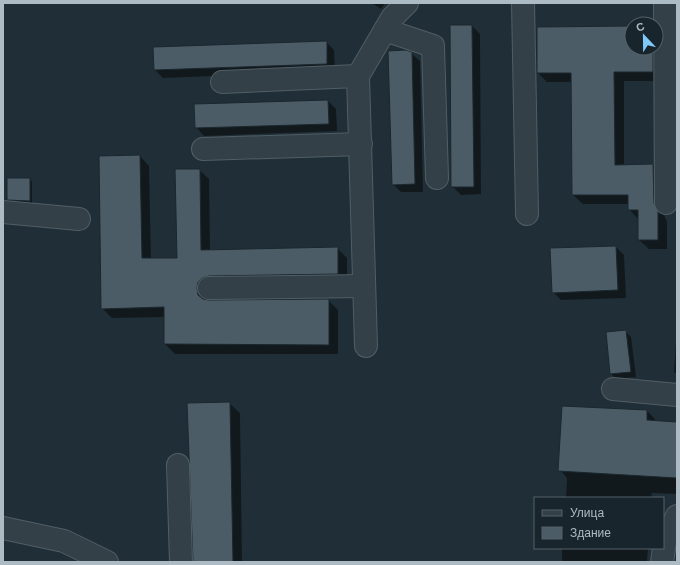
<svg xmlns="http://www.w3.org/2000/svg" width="680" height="565" font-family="'DM Sans',sans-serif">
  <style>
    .shadow { fill: #0007 }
    .building { fill: #4b5c66; stroke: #1b272e }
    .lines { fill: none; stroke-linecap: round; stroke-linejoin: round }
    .minor-casing { stroke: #515e65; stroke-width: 24 }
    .minor { stroke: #334048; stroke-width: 22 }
  </style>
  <rect width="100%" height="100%" fill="#202f37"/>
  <!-- shadow -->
  <g class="shadow">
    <polygon points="372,3 385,3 381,9"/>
    <polygon points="472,26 480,34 481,194 461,195 452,186"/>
    <polygon points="632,27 632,48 656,48 662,81 624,81 624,166 653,165 662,175 663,213 667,222 667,249 649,249 639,240 638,219 629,209 629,204 583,204 573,195 572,82 547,82 538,73"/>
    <polygon points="326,42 334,50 335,71 163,78 155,70"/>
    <polygon points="411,53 420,61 423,192 401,192 393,184"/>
    <polygon points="328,101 336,109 337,131 204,136 196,127"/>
    <polygon points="140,156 149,166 151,259 178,259 199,170 209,179 210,250 337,248 347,258 347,283 206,298 207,301 328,300 338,310 338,354 175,354 165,344 165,317 112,318 102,308"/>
    <polygon points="30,179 32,182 32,203 11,202 8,199"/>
    <polygon points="616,247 624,255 626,298 561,300 553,292"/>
    <polygon points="677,327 677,374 674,372"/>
    <polygon points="625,331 631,337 636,377 616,379 611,374"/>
    <polygon points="229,403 240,413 242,562 194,562"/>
    <polygon points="647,411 655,419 654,422 677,423 677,494 652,493 651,498 566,498 567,478 560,470"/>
    <polygon points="562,548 648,548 647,562 562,562"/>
  </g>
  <!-- building -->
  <g class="building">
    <polygon points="450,25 472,25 474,187 451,187"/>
    <polygon points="632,26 632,48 653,48 653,72 614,72 615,165 653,164 654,203 658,212 658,240 638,240 638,210 628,210 628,195 572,195 571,73 537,73 537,27"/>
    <polygon points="327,41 327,64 154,70 153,47"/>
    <polygon points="406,50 412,52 415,184 392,185 388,51"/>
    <polygon points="328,100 329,124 195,128 194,104"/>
    <polygon points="140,155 142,258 177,258 175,169 200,169 201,250 338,247 338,274 209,276 202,278 198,282 197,288 198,295 203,299 209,300 329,299 329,345 164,344 164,307 101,309 99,156"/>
    <polygon points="7,178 30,178 30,201 7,200"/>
    <polygon points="616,246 618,290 552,293 550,248"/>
    <polygon points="626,330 631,372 610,374 606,332"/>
    <polygon points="230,402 233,562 193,562 187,403"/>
    <polygon points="562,406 647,410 647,420 677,422 677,478 558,471"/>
  </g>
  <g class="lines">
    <!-- minor casing -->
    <g class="minor-casing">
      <g id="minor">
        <polyline points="523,3 527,214"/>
        <polyline points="665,3 666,203"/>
        <polyline points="385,30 433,46 437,178"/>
        <polyline points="222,82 358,76"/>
        <polyline points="203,149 361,144"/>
        <polyline points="3,212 79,219"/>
        <polyline points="209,288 364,286"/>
        <polyline points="366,346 358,76 392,18 407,3"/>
        <polyline points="613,389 677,395"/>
        <polyline points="178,465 181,562"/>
        <polyline points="3,528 64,541 107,562"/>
        <polyline points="662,562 665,542 677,516"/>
      </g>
    </g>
    <!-- minor -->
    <use href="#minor" class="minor"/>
  </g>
  <!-- border -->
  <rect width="680" height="565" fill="none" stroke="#adbbc4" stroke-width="8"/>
  <!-- legend -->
  <rect x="534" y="497" width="130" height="52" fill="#19252c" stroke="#546169"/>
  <rect x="542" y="510" width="20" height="6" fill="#334048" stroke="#546169"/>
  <text x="570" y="517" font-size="12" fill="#adbbc4">Улица</text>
  <rect x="542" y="527" width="20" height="12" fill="#4b5c66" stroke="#546169"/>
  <text x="570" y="537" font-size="12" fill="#adbbc4">Здание</text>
  <!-- north arrow -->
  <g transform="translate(644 36) rotate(338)"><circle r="19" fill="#19252c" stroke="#546169"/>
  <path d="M0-3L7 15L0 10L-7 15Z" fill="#7fc8f8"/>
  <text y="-6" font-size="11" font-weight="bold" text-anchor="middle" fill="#adbbc4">С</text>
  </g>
</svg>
